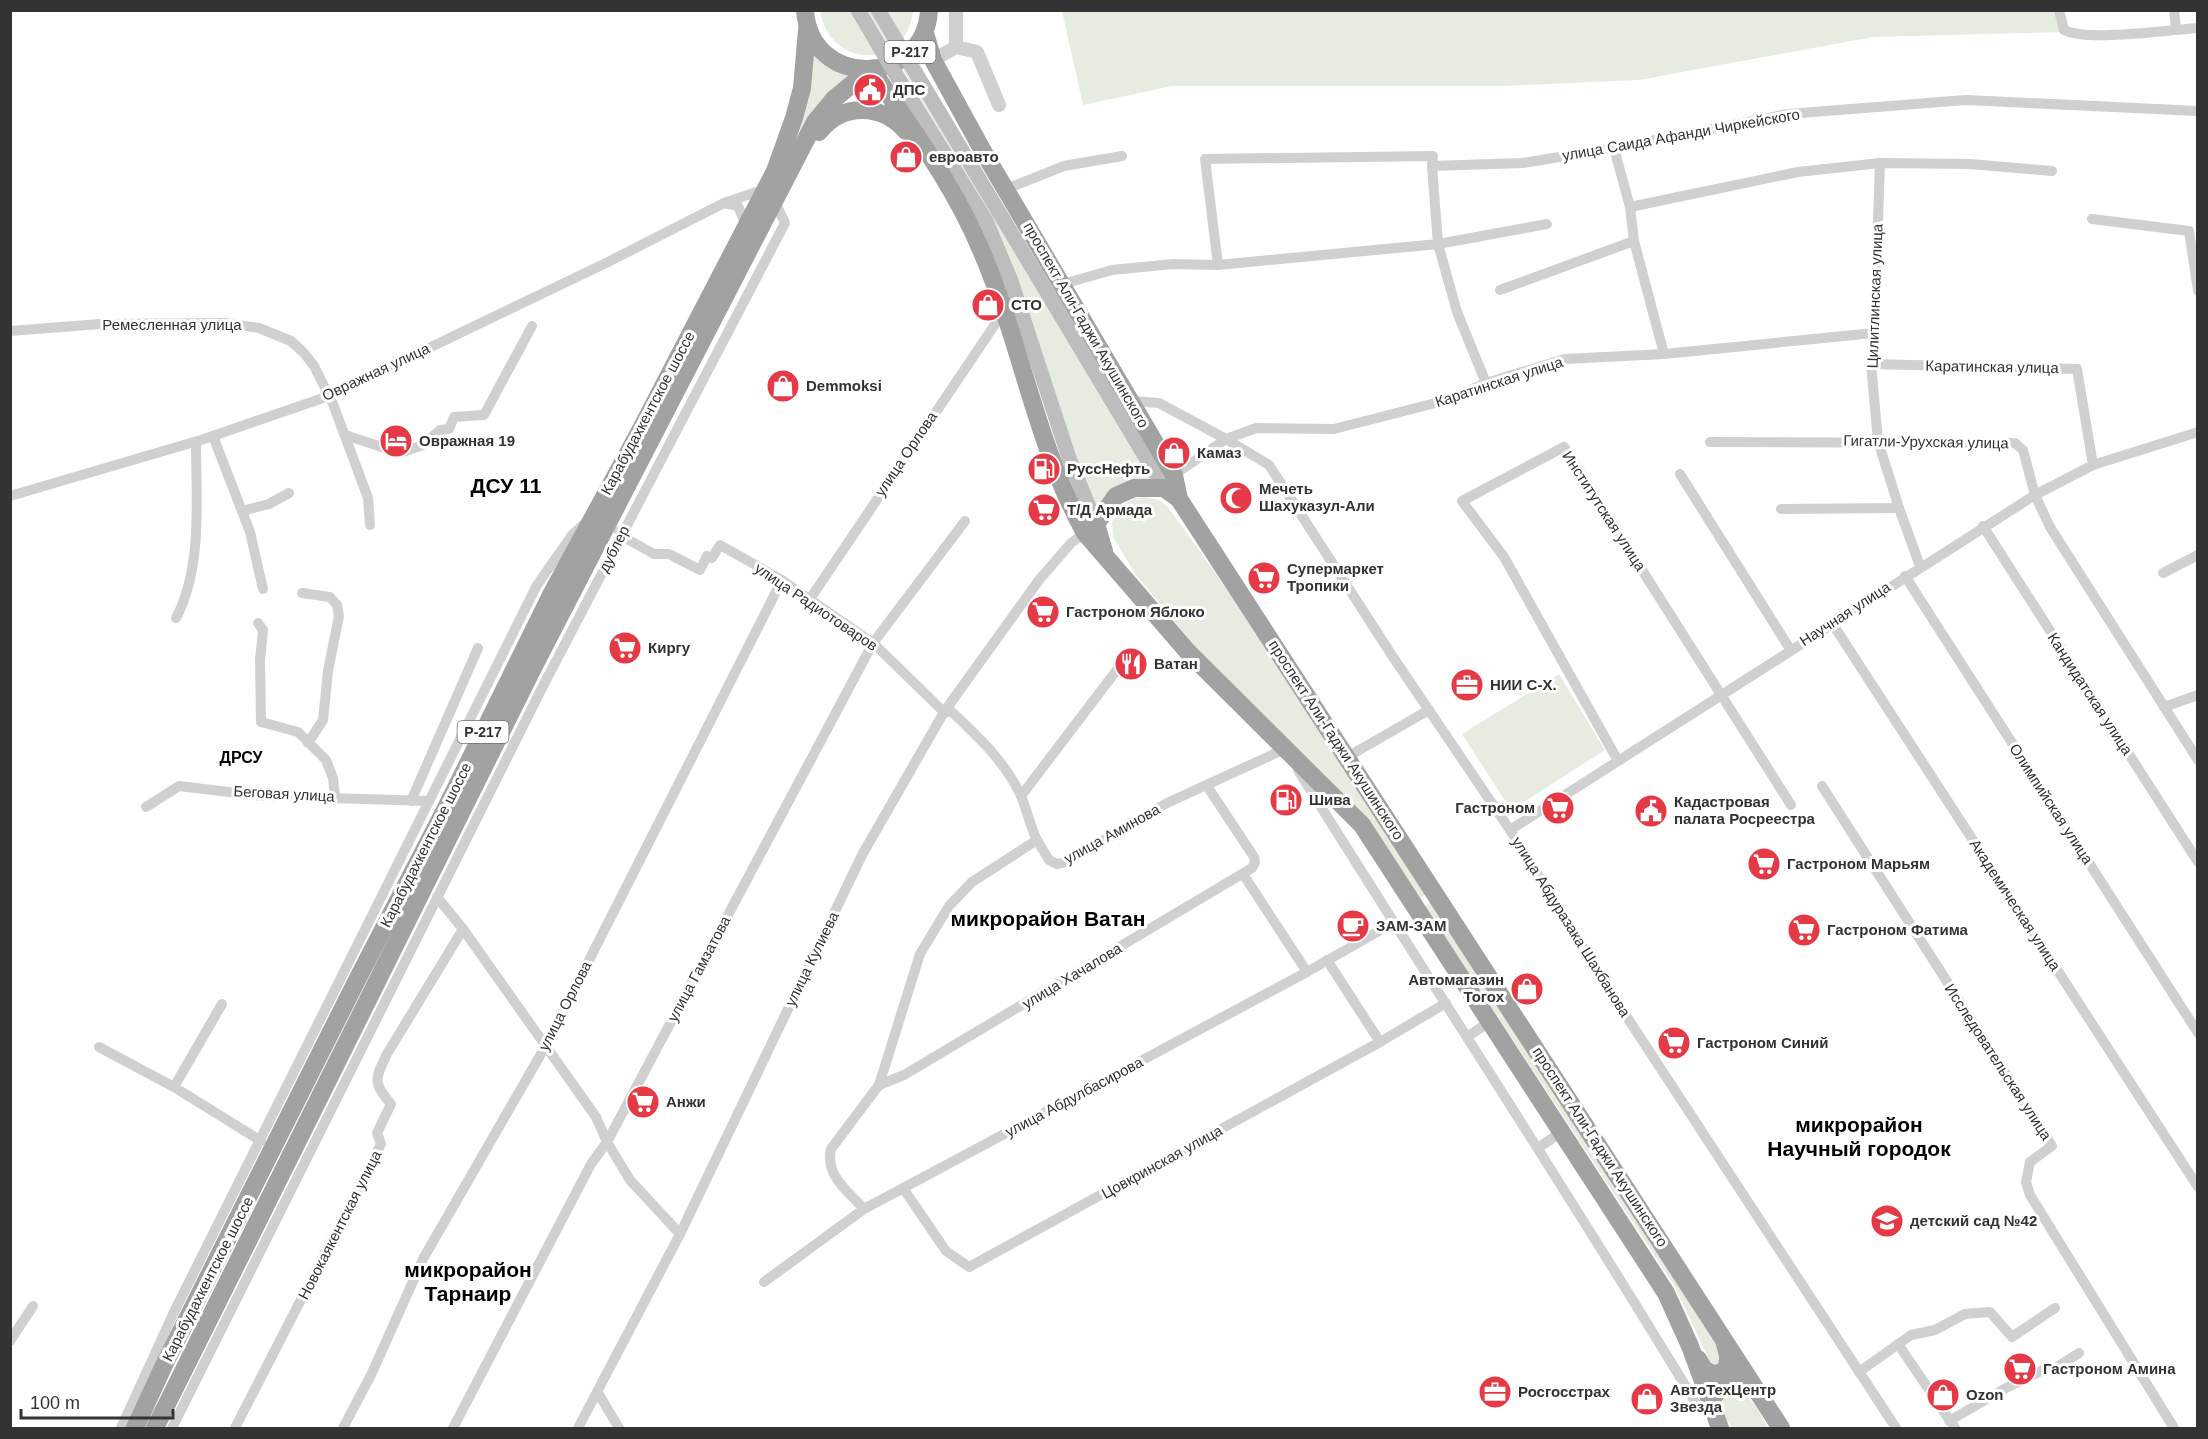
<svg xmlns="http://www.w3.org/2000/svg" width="2208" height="1439" font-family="Arial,sans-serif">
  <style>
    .green { fill: #e6ecdf }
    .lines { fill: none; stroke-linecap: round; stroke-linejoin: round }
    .minor { stroke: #d0d0d0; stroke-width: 10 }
    .tertiary { stroke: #d0d0d0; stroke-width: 14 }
    .secondary { stroke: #bdbdbd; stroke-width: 15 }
    .trunk { stroke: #a2a2a2; stroke-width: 18 }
    .secondary-bridge { stroke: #bdbdbd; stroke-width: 15 }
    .labels { text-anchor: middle; stroke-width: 6; stroke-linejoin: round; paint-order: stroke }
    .shield { fill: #fff; stroke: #707070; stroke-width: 1.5 }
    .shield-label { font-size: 14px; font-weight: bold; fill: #333 }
    .poi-label { font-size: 15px; font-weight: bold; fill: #333; stroke: #fff; text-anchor: start }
    .street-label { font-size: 15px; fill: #333; stroke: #fff }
    .neighbourhood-label { font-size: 16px; font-weight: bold; fill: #000; stroke: #fff }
    .district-label { font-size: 21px; font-weight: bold; fill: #000; stroke: #fff }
  </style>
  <rect width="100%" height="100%" fill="#fff"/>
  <!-- green -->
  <g class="green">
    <polygon points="2061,10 2065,32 1873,37 1639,80 1504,86 1172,86 1083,105 1062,11"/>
    <path d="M820,11H913C907,69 831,71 820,11Z"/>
    <polygon points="811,52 837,72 854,77 785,172"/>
    <polygon points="905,68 989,203 1150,479 1097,510 1074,455 986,209 903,70"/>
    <polygon points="1145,497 1159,500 1168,507 1221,581 1426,894 1420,898 1365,815 1196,647 1136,575 1113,537 1112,522 1119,511 1126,503 1135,498"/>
    <polygon points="1559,674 1605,750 1511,810 1462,734"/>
    <polygon points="1431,902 1724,1356 1718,1364 1712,1363 1709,1359 1674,1285 1425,906"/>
    <path d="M1734,1390C1751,1392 1760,1415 1769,1428H1732C1724,1415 1713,1398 1734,1390Z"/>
  </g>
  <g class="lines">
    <!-- minor -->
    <g class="minor">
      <path d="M2059,10L2064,30C2087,42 2168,30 2198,28"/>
      <polyline points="2174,10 2176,29"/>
      <polyline points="1614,148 1630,207 1634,241 1664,354"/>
      <polyline points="1880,163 1874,333 1871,364 1878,441 1899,508 1920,566"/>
      <polyline points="1432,166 1523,163 1614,148 1788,114 1966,100 2198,111"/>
      <polyline points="1006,189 1064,166 1122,156"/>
      <polyline points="1630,207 1798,172 1880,163 1970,164 2052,171"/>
      <polyline points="2092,219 2189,231 2198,291"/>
      <polyline points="746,225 738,206 724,203 765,189"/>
      <polyline points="1218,265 1205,159 1433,156 1432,166 1438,244 1457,312 1486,383"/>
      <polyline points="1063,284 1112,270 1173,264 1218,265 1438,244 1547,224"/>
      <polyline points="1500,290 1634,241"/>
      <polyline points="10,331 100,324 225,323 259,328 291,341 304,353 314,366 333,404 368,498 370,525"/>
      <polyline points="1871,364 2077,369 2093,465"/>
      <polyline points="1131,401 1159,403 1226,439 1269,465 1393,657 1510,830 1621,1008 1896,1428"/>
      <polyline points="345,435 400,453 423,445 440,430 449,429 454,417 484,415 532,326"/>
      <polyline points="213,436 250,532 263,589"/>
      <polyline points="1710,442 2015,443 2023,450 2035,495 2050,527 2198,760"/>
      <polyline points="1680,474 1790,649"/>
      <polyline points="1174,475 1226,439 1256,428 1334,429 1447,400 1486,383 1565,359 1664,354 1874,333"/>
      <polyline points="10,496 201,440 329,396 608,262 724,203"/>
      <polyline points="1781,509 1899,508"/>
      <polyline points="242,511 269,504 289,493"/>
      <polyline points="1983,526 2198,862"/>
      <path d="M619,531L620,535L654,554H669L700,570L707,556L712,558L720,545L782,580L873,643L944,712H952C978,737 1005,761 1021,796C1027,810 1030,826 1037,840"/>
      <polyline points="2163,573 2198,555"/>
      <polyline points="1905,576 2198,1033"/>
      <polyline points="302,593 330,597 337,605 339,616 328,671 323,720 308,743"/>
      <polyline points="810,599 1004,311"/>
      <path d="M176,618C203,567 196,498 196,442"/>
      <polyline points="258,623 263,630 260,660 261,722 298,732 326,760 333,778 335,797"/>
      <polyline points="1832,623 2198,1187"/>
      <polyline points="2164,707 2198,695"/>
      <polyline points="1347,757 1429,710"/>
      <polyline points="1617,759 1504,557 1462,501 1564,447 1791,805"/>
      <path d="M1298,770C1431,984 1570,1194 1700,1410L1710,1403"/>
      <polyline points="1822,786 2052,1146 2030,1162 2026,1182 2030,1195 2174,1428"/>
      <polyline points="1021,796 1116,671"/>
      <polyline points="411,801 478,648"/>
      <polyline points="146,807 179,786 263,796 429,801"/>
      <polyline points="1510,830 2035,495 2093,465 2198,432"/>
      <polyline points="1243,874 1307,972"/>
      <polyline points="437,897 463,929 596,1117 607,1142 630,1180 680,1234"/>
      <polyline points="1327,960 1380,1042"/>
      <polyline points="1467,1037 1489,1022"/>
      <polyline points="99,1047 174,1087 261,1141"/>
      <polyline points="879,1085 904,1075 1252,868 1255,862 1254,857 1207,786"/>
      <polyline points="174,1087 222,1004"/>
      <polyline points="1538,1148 1560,1133"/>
      <polyline points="903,1188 946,1251 969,1267 1380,1042 1446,1003"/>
      <path d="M864,1209C848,1191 825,1176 831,1149L879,1085L920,954L949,906L972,882L1037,840L1049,860L1057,864L1066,862L1167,803L1285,749L1287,752"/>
      <polyline points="764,1282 864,1209 1307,972 1393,923"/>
      <polyline points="10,1341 33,1306"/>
      <polyline points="1898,1344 1955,1428"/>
      <polyline points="1859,1372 1911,1335 1935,1330 1965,1314 1990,1312 2012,1337 2055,1308"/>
      <polyline points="598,1393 619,1428"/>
      <polyline points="1949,1421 2006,1388 2047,1368 2054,1369 2079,1353"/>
      <polyline points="121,1428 173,1314 537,585 572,535 583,525"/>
      <polyline points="172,1428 543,686 785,223 775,202"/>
      <path d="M235,1428L381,1144L377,1133L391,1104C372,1082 375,1079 387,1054L463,929"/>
      <polyline points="343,1428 371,1375 423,1259 545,1047 782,580"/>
      <polyline points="453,1428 591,1164 607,1142 873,643 965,521"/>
      <polyline points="578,1428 680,1234 862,855 944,712 1039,580 1071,543 1089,530"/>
    </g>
    <!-- tertiary -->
    <g class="tertiary">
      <polyline points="956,47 977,52 999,105"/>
      <polyline points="933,60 956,47 956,10"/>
    </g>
    <!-- secondary -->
    <g class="secondary">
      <polyline points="911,65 1164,488"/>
      <polyline points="895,73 986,221 1011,281 1070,461 1096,524"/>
    </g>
    <!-- trunk -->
    <g class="trunk">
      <path d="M805,10C810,90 925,87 929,10"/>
      <polyline points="925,33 933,60 984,153 1174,475 1179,499 1781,1428"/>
      <path d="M872,70C911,128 954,185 981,250C1021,342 1036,445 1085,533L1188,652L1362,825L1666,1293L1690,1346L1720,1428"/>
      <path d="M819,132C843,102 882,104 906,131"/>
      <polyline points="1104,551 1096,524 1116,496 1134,488 1164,488 1179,499"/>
      <path d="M1698,1359L1704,1369L1712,1374L1723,1372C1731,1363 1728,1354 1725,1344"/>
      <path d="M1710,1403C1721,1383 1737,1370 1756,1389"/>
      <polyline points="135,1428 165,1363 357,980 446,808 552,593 641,429 775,171 794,118 802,88 807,30"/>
      <polyline points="155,1428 534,666 815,122 834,99 868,71"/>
    </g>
    <!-- secondary-bridge -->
    <g class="secondary-bridge">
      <polyline points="858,10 895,73"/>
      <polyline points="878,10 911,65"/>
    </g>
  </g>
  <!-- icons -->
  <defs>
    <g id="civic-disc" transform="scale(1.725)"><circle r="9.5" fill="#e63946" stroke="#fff"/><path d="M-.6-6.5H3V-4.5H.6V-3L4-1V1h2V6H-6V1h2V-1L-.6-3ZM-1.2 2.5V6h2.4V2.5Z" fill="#fff"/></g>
    <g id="shop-disc" transform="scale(1.725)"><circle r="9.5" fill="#e63946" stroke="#fff"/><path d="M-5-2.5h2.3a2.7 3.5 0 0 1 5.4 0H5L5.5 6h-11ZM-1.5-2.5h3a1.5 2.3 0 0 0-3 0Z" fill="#fff"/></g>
    <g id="hotel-disc" transform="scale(1.725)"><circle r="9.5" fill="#e63946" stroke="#fff"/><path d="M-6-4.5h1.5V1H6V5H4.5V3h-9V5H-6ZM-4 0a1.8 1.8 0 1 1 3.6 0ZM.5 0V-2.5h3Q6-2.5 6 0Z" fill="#fff"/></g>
    <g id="fuel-disc" transform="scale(1.725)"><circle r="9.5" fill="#e63946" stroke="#fff"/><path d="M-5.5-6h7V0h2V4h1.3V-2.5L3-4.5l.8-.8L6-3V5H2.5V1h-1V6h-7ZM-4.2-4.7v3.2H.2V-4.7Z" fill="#fff"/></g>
    <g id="mosque-disc" transform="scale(1.725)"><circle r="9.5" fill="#e63946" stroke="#fff"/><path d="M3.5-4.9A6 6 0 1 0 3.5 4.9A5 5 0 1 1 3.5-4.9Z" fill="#fff"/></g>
    <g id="supermarket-disc" transform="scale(1.725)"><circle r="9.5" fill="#e63946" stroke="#fff"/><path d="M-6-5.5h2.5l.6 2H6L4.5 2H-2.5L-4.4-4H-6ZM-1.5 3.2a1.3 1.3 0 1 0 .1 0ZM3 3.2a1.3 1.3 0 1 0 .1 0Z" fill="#fff"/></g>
    <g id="restaurant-disc" transform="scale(1.725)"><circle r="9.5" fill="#e63946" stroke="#fff"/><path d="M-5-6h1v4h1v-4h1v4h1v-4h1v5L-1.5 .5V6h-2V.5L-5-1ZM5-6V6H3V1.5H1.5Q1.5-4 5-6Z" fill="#fff"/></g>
    <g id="office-disc" transform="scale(1.725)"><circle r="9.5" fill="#e63946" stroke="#fff"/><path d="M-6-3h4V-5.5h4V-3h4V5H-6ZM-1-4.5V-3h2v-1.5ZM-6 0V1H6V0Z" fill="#fff"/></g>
    <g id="cafe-disc" transform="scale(1.725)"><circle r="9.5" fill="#e63946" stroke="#fff"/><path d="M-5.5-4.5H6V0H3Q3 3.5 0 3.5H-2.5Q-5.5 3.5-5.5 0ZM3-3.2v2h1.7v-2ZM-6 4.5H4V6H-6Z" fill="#fff"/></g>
    <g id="school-disc" transform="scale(1.725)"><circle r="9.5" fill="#e63946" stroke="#fff"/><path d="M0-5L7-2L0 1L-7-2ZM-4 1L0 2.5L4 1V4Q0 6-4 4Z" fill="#fff"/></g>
  </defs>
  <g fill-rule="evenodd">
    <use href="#civic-disc" x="870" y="90"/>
    <use href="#shop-disc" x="906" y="157"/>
    <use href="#shop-disc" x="988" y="305"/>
    <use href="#shop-disc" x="783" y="386"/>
    <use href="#hotel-disc" x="396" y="441"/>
    <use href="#shop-disc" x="1174" y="453"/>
    <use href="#fuel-disc" x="1044" y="469"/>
    <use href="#mosque-disc" x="1236" y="498"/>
    <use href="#supermarket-disc" x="1044" y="510"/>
    <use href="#supermarket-disc" x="1264" y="578"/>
    <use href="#supermarket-disc" x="1043" y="612"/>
    <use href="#supermarket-disc" x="625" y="648"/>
    <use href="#restaurant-disc" x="1131" y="664"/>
    <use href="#office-disc" x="1467" y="685"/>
    <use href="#fuel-disc" x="1286" y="800"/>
    <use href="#supermarket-disc" x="1558" y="808"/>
    <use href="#civic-disc" x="1651" y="811"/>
    <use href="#supermarket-disc" x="1764" y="864"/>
    <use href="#cafe-disc" x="1353" y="926"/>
    <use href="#supermarket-disc" x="1804" y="930"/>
    <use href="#shop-disc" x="1527" y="989"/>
    <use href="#supermarket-disc" x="1674" y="1043"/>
    <use href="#supermarket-disc" x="643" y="1102"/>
    <use href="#school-disc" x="1887" y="1221"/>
    <use href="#supermarket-disc" x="2020" y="1369"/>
    <use href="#office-disc" x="1495" y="1392"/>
    <use href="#shop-disc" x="1943" y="1395"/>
    <use href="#shop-disc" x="1647" y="1399"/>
  </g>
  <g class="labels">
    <!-- shield labels -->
    <g class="shield">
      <rect x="884.5" y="41" width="51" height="22" rx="4.5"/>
      <rect x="457.5" y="721" width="51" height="22" rx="4.5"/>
    </g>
    <g class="shield-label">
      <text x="910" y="57">Р-217</text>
      <text x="483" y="737">Р-217</text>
    </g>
    <!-- poi labels -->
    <g class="poi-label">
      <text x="893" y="95">ДПС</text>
      <text x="929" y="162">евроавто</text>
      <text x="1011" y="310">СТО</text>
      <text x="806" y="391">Demmoksi</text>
      <text x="419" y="446">Овражная 19</text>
      <text x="1197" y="458">Камаз</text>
      <text x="1067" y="474">РуссНефть</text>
      <text x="1259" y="494">Мечеть<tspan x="1259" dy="17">Шахуказул-Али</tspan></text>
      <text x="1067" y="515">Т/Д Армада</text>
      <text x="1287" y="574">Супермаркет<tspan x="1287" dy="17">Тропики</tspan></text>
      <text x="1066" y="617">Гастроном Яблоко</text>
      <text x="648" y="653">Киргу</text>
      <text x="1154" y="669">Ватан</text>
      <text x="1490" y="690">НИИ С-Х.</text>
      <text x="1309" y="805">Шива</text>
      <text x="1674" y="807">Кадастровая<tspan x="1674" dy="17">палата Росреестра</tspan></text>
      <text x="1535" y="813" text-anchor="end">Гастроном</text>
      <text x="1787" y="869">Гастроном Марьям</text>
      <text x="1376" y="931">ЗАМ-ЗАМ</text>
      <text x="1827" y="935">Гастроном Фатима</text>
      <text x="1504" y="985" text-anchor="end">Автомагазин<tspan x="1504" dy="17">Тогох</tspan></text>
      <text x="1697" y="1048">Гастроном Синий</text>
      <text x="666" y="1107">Анжи</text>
      <text x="1910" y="1226">детский сад №42</text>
      <text x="2043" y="1374">Гастроном Амина</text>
      <text x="1670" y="1395">АвтоТехЦентр<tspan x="1670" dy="17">Звезда</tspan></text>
      <text x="1518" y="1397">Росгосстрах</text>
      <text x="1966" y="1400">Ozon</text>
    </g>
    <!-- street labels -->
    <g class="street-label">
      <text transform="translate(1681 135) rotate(-10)" y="5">улица Саида Афанди Чиркейского</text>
      <text transform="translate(1875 296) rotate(-88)" y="5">Цилитлинская улица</text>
      <text x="172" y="330">Ремесленная улица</text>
      <text transform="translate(1086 325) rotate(60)" y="5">проспект Али-Гаджи Акушинского</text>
      <text transform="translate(1992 367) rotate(1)" y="5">Каратинская улица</text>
      <text transform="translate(376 372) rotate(-25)" y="5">Овражная улица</text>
      <text transform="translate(1499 382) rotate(-18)" y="5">Каратинская улица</text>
      <text transform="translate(648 413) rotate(-62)" y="5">Карабудахкентское шоссе</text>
      <text transform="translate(1926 442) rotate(1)" y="5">Гигатли-Урухская улица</text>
      <text transform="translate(906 454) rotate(-56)" y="5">улица Орлова</text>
      <text transform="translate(1604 511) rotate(57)" y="5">Институтская улица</text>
      <text transform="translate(614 549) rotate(-63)" y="5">дублер</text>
      <text transform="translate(816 607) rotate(34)" y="5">улица Радиотоваров</text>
      <text transform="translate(1845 614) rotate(-33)" y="5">Научная улица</text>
      <text transform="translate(2090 694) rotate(57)" y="5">Кандидатская улица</text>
      <text transform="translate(1336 740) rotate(57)" y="5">проспект Али-Гаджи Акушинского</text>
      <text transform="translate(284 794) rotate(3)" y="5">Беговая улица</text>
      <text transform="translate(2051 804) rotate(57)" y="5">Олимпийская улица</text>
      <text transform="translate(1112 834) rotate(-29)" y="5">улица Аминова</text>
      <text transform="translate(426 845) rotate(-63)" y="5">Карабудахкентское шоссе</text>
      <text transform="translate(2015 905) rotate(57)" y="5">Академическая улица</text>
      <text transform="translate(1571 927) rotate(58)" y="5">улица Абдуразака Шахбанова</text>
      <text transform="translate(812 959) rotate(-64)" y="5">улица Кулиева</text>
      <text transform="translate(699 969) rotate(-62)" y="5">улица Гамзатова</text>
      <text transform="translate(1072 976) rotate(-31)" y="5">улица Хачалова</text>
      <text transform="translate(565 1006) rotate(-63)" y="5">улица Орлова</text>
      <text transform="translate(1998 1062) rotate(57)" y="5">Исследовательская улица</text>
      <text transform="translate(1074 1097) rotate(-28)" y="5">улица Абдулбасирова</text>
      <text transform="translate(1600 1147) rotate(57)" y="5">проспект Али-Гаджи Акушинского</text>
      <text transform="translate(1162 1162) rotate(-29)" y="5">Цовкринская улица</text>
      <text transform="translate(340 1225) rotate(-63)" y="5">Новокаякентская улица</text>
      <text transform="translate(208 1279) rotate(-63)" y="5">Карабудахкентское шоссе</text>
    </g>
    <!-- neighbourhood labels -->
    <g class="neighbourhood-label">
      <text x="241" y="763">ДРСУ</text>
    </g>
    <!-- district labels -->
    <g class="district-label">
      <text x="506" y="493">ДСУ 11</text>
      <text x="1048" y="926">микрорайон Ватан</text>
      <text x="1859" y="1132">микрорайон<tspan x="1859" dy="24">Научный городок</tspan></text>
      <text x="468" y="1277">микрорайон<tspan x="468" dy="24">Тарнаир</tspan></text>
    </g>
  </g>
  <!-- border -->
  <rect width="2208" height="1439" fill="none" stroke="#333333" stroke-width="24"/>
  <!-- scale -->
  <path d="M21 1409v9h152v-9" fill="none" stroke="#333333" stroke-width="3"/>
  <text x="30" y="1409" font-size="18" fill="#333333" stroke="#ffffff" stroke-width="4.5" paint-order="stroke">100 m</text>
</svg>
